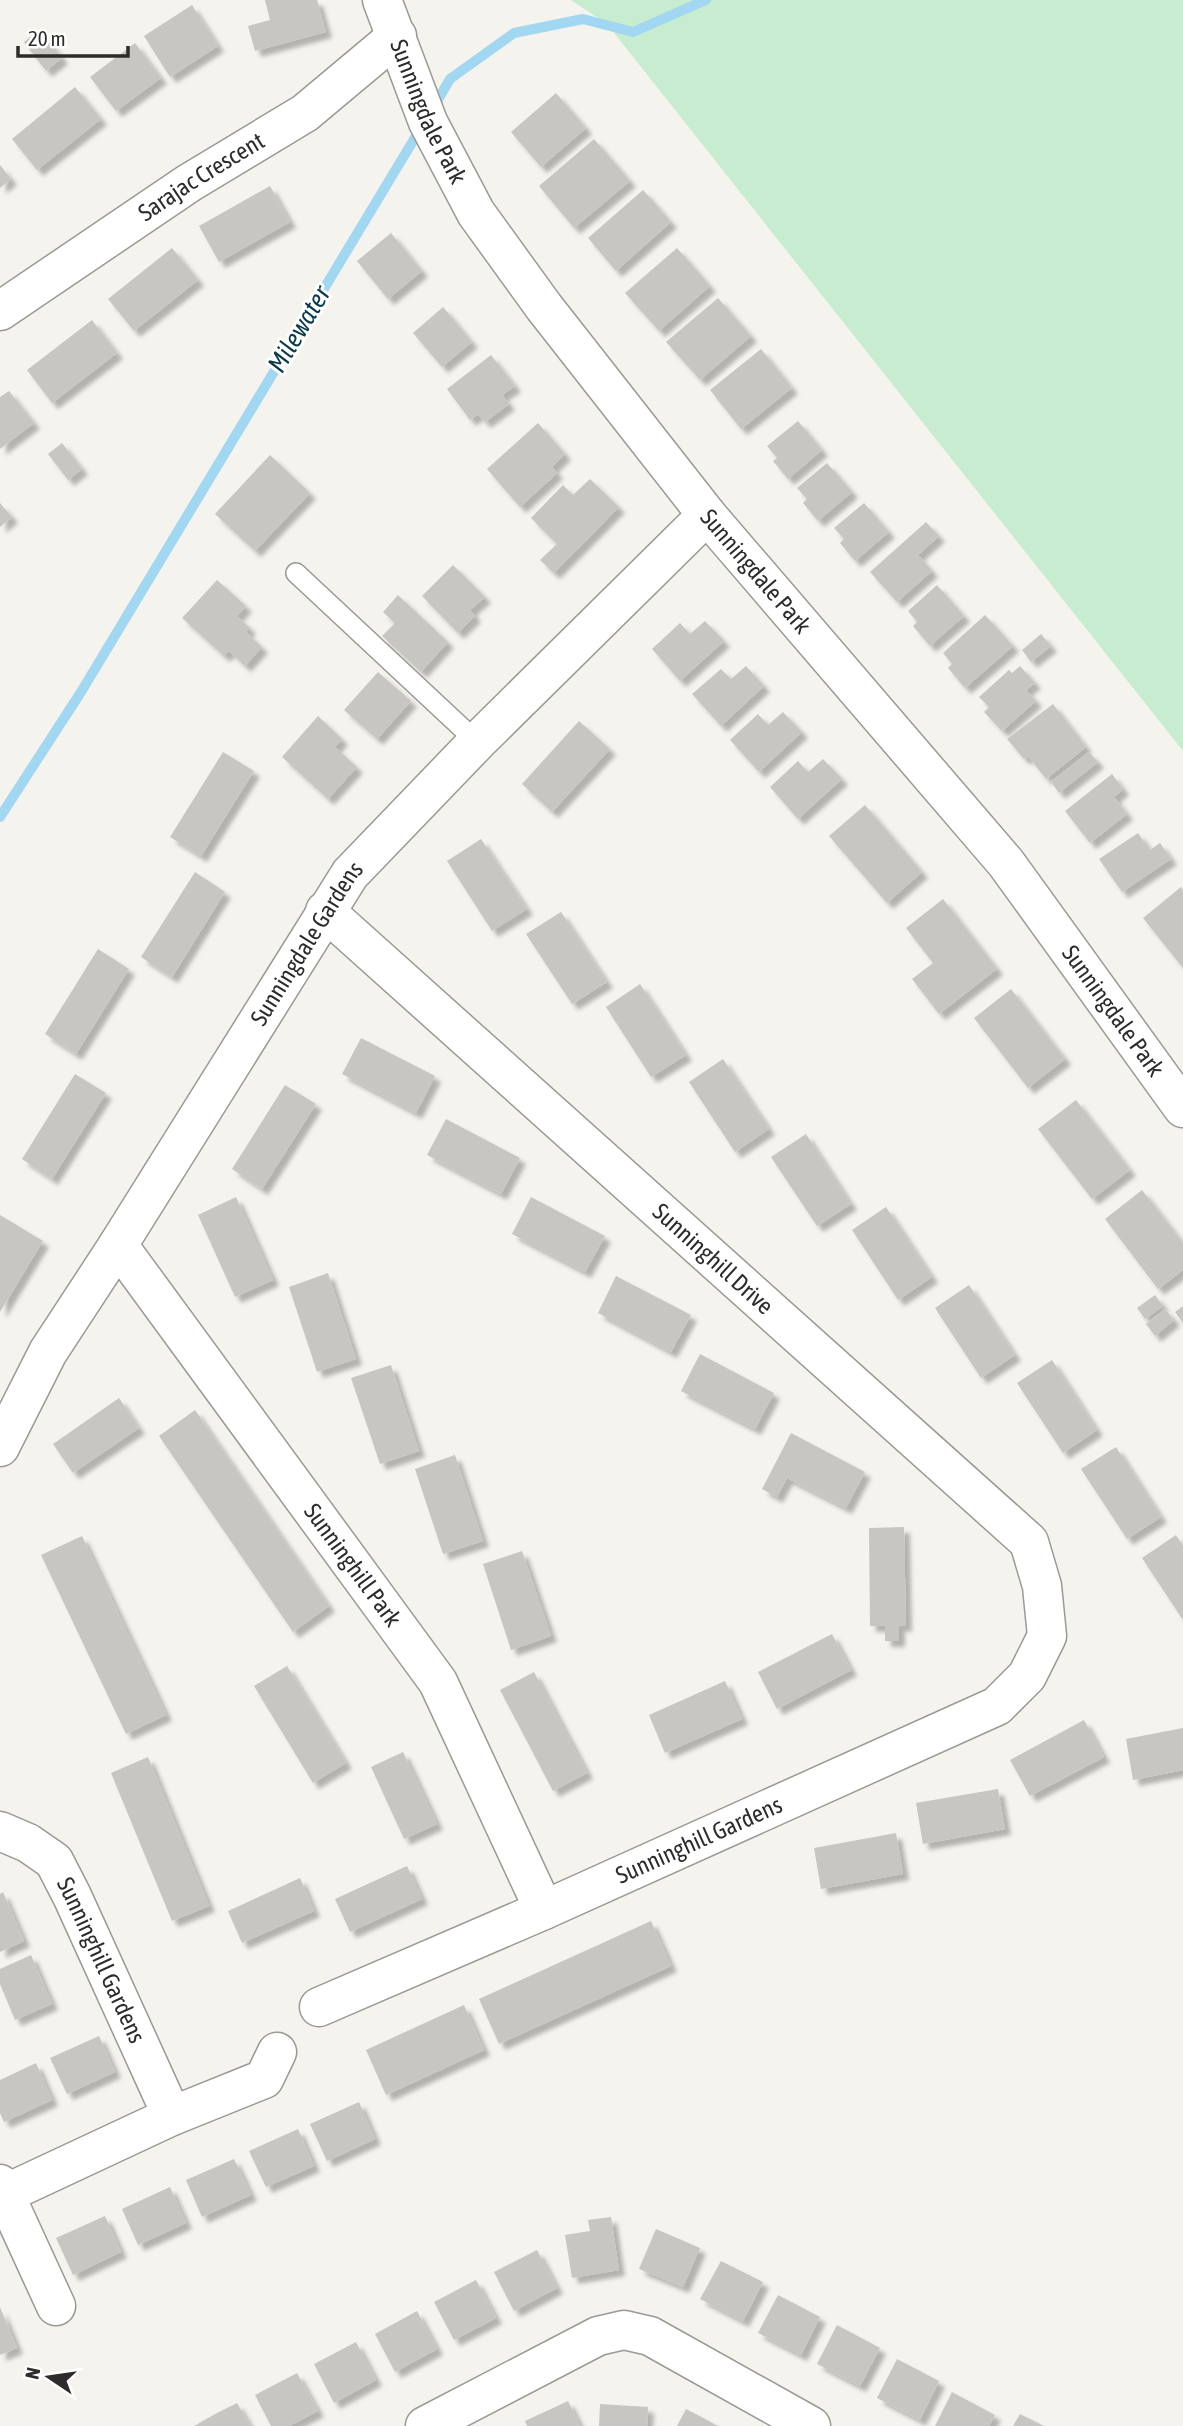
<svg xmlns="http://www.w3.org/2000/svg" width="1183" height="2426" font-family="'Asap Condensed',sans-serif">
  <style>
    .green { fill: #c8ecd0 }
    .lines { fill: none; stroke-linecap: round; stroke-linejoin: round }
    .stream { stroke: #a1d7f1; stroke-width: 10 }
    .building { fill: #c7c6c1; filter: url(#shadow) }
    .lane-casing { stroke: #9a9994; stroke-width: 22 }
    .street-casing { stroke: #9a9994; stroke-width: 41 }
    .lane { stroke: #fff; stroke-width: 19 }
    .street { stroke: #fff; stroke-width: 38 }
    .labels { text-anchor: middle; stroke-width: 6; stroke-linejoin: round; paint-order: stroke }
    .street-label { font-size: 24px; fill: #2d2c2a; stroke: #fff }
    .water-label { font-size: 26px; font-style: italic; fill: #0a3a4c; stroke: #fff }
  </style>
  <defs>
    <filter id="shadow"><feDropShadow dx="6" dy="6" stdDeviation="2" flood-color="#0004"/></filter>
  </defs>
  <rect width="100%" height="100%" fill="#f4f3ee"/>
  <!-- green -->
  <polygon class="green" points="571,0 1183,0 1183,751 607,24"/>
  <g class="lines">
    <!-- stream -->
    <g class="stream">
      <polyline points="432,110 450,79 514,33 583,19 633,32 706,0"/>
      <polyline points="0,817 81,692 422,126"/>
    </g>
  </g>
  <!-- building -->
  <g class="building">
    <polygon points="265,0 317,0 326,32 255,51 248,26 270,20"/>
    <polygon points="192,5 218,46 170,77 144,36"/>
    <polygon points="40,29 62,58 46,71 24,42"/>
    <polygon points="135,43 161,78 116,111 90,77"/>
    <polygon points="75,87 101,119 37,170 12,139"/>
    <polygon points="556,93 586,128 541,167 511,132"/>
    <polygon points="594,139 630,181 574,228 539,186"/>
    <polygon points="0,165 11,179 0,188"/>
    <polygon points="270,186 290,222 219,262 199,226"/>
    <polygon points="643,190 671,222 616,271 588,238"/>
    <polygon points="391,233 422,271 388,299 357,261"/>
    <polygon points="172,248 198,280 134,331 108,299"/>
    <polygon points="677,248 710,286 659,331 625,293"/>
    <polygon points="718,298 751,336 700,380 666,342"/>
    <polygon points="443,307 472,342 442,367 413,333"/>
    <polygon points="92,320 117,353 52,403 27,370"/>
    <polygon points="761,349 792,388 741,429 710,390"/>
    <polygon points="491,355 515,386 502,395 509,404 485,422 478,414 470,420 447,389"/>
    <polygon points="9,391 34,423 0,449 0,397"/>
    <polygon points="798,421 822,450 788,479 773,461 777,458 767,446"/>
    <polygon points="538,423 565,454 552,467 557,473 520,507 487,469"/>
    <polygon points="62,443 82,469 68,480 48,454"/>
    <polygon points="270,455 310,493 255,551 215,514"/>
    <polygon points="827,463 852,492 818,521 803,503 807,499 797,488"/>
    <polygon points="590,479 619,507 554,573 540,560 557,544 531,518 563,485 573,495"/>
    <polygon points="0,503 12,517 0,527"/>
    <polygon points="864,503 889,532 855,561 840,543 844,539 834,528"/>
    <polygon points="926,522 939,536 918,555 932,571 897,602 870,572"/>
    <polygon points="453,565 485,597 470,610 475,616 458,633 422,596"/>
    <polygon points="217,580 246,606 237,616 250,628 246,632 262,647 245,666 229,651 224,656 182,618"/>
    <polygon points="937,585 964,616 930,646 913,626 917,622 908,611"/>
    <polygon points="398,595 448,642 421,672 382,636 395,623 383,612"/>
    <polygon points="985,615 1013,646 965,688 948,668 952,664 943,653"/>
    <polygon points="705,621 724,641 680,681 652,649 680,623 690,634"/>
    <polygon points="1041,634 1051,646 1031,662 1022,650"/>
    <polygon points="746,666 764,686 721,726 692,694 721,669 731,679"/>
    <polygon points="1020,666 1035,683 1026,690 1036,701 1002,731 984,712 989,707 979,697 1009,670 1012,673"/>
    <polygon points="378,672 411,701 377,739 344,710"/>
    <polygon points="1053,704 1086,747 1046,779 1028,756 1024,759 1007,739"/>
    <polygon points="783,712 802,732 759,772 730,740 758,714 768,725"/>
    <polygon points="318,716 342,739 335,747 357,767 328,799 282,757"/>
    <polygon points="579,721 610,749 552,812 522,784"/>
    <polygon points="223,752 254,771 201,856 170,837"/>
    <polygon points="1089,752 1098,762 1059,793 1051,782"/>
    <polygon points="823,759 842,779 798,819 770,787 798,761 808,772"/>
    <polygon points="1112,774 1123,789 1114,797 1127,814 1090,843 1065,811"/>
    <polygon points="865,805 922,872 887,903 829,836"/>
    <polygon points="1138,833 1150,850 1160,843 1171,859 1122,892 1099,859"/>
    <polygon points="481,839 527,909 492,931 447,861"/>
    <polygon points="195,872 225,892 172,977 141,957"/>
    <polygon points="1181,887 1183,890 1183,968 1143,918"/>
    <polygon points="943,899 997,969 939,1014 912,979 933,963 906,928"/>
    <polygon points="561,912 607,982 572,1004 526,934"/>
    <polygon points="98,949 129,969 76,1054 45,1034"/>
    <polygon points="640,984 686,1055 651,1077 606,1007"/>
    <polygon points="1011,989 1065,1059 1028,1088 974,1018"/>
    <polygon points="361,1038 435,1076 416,1113 342,1074"/>
    <polygon points="723,1059 769,1129 735,1152 689,1082"/>
    <polygon points="75,1074 106,1093 52,1179 22,1159"/>
    <polygon points="285,1085 316,1104 262,1189 232,1169"/>
    <polygon points="1076,1100 1130,1170 1092,1199 1038,1129"/>
    <polygon points="446,1119 520,1158 501,1194 427,1155"/>
    <polygon points="806,1134 851,1204 817,1226 771,1157"/>
    <polygon points="1142,1190 1183,1243 1183,1270 1158,1289 1105,1219"/>
    <polygon points="236,1197 273,1280 235,1297 198,1215"/>
    <polygon points="531,1197 605,1236 585,1272 512,1234"/>
    <polygon points="886,1207 932,1277 898,1300 852,1230"/>
    <polygon points="0,1215 43,1241 0,1312"/>
    <polygon points="328,1273 356,1359 317,1372 289,1287"/>
    <polygon points="616,1276 691,1315 671,1352 598,1313"/>
    <polygon points="969,1285 1015,1355 981,1378 935,1308"/>
    <polygon points="1155,1295 1163,1306 1145,1319 1137,1308"/>
    <polygon points="1183,1306 1183,1323 1175,1312"/>
    <polygon points="1165,1309 1174,1320 1155,1336 1146,1324"/>
    <polygon points="700,1354 774,1393 755,1429 681,1391"/>
    <polygon points="1052,1360 1097,1430 1063,1453 1017,1383"/>
    <polygon points="391,1365 419,1451 380,1464 351,1378"/>
    <polygon points="119,1398 139,1428 73,1473 53,1444"/>
    <polygon points="195,1410 329,1606 293,1632 159,1436"/>
    <polygon points="791,1433 865,1472 846,1508 787,1478 777,1497 762,1489"/>
    <polygon points="1116,1447 1161,1517 1127,1539 1081,1469"/>
    <polygon points="455,1455 483,1541 443,1554 415,1469"/>
    <polygon points="904,1527 906,1626 899,1625 899,1641 885,1641 885,1626 870,1626 869,1528"/>
    <polygon points="1176,1535 1183,1546 1183,1620 1142,1558"/>
    <polygon points="82,1536 166,1715 126,1734 41,1555"/>
    <polygon points="522,1551 551,1636 511,1650 483,1564"/>
    <polygon points="832,1634 851,1670 777,1709 758,1672"/>
    <polygon points="287,1666 346,1763 313,1783 254,1686"/>
    <polygon points="534,1672 587,1773 553,1791 500,1690"/>
    <polygon points="725,1681 742,1719 665,1753 649,1715"/>
    <polygon points="1084,1720 1104,1757 1030,1796 1010,1760"/>
    <polygon points="1183,1728 1183,1770 1133,1780 1126,1739"/>
    <polygon points="403,1752 437,1824 404,1839 371,1767"/>
    <polygon points="148,1757 209,1906 172,1921 111,1773"/>
    <polygon points="998,1789 1005,1829 923,1844 916,1803"/>
    <polygon points="896,1833 903,1874 821,1889 814,1848"/>
    <polygon points="407,1866 422,1899 350,1932 335,1899"/>
    <polygon points="300,1878 314,1911 242,1943 228,1911"/>
    <polygon points="3,1892 24,1941 0,1952 0,1894"/>
    <polygon points="651,1921 671,1966 499,2044 479,1999"/>
    <polygon points="31,1955 52,2004 15,2020 0,1984 0,1969"/>
    <polygon points="464,2005 484,2050 386,2095 366,2050"/>
    <polygon points="99,2036 115,2072 67,2094 50,2058"/>
    <polygon points="36,2063 52,2100 4,2122 0,2113 0,2080"/>
    <polygon points="359,2102 375,2139 327,2161 310,2124"/>
    <polygon points="298,2129 314,2166 266,2187 249,2151"/>
    <polygon points="234,2159 251,2195 202,2217 186,2180"/>
    <polygon points="170,2187 186,2223 138,2245 122,2209"/>
    <polygon points="105,2216 121,2252 73,2275 56,2238"/>
    <polygon points="611,2217 619,2270 572,2278 565,2235 590,2231 588,2220"/>
    <polygon points="656,2229 700,2248 683,2287 639,2269"/>
    <polygon points="537,2250 557,2288 514,2311 494,2272"/>
    <polygon points="721,2261 763,2282 743,2321 700,2299"/>
    <polygon points="476,2280 496,2318 454,2340 434,2302"/>
    <polygon points="778,2295 820,2317 801,2355 758,2333"/>
    <polygon points="0,2307 17,2348 0,2355"/>
    <polygon points="417,2311 437,2349 395,2372 375,2334"/>
    <polygon points="837,2325 880,2348 860,2386 817,2364"/>
    <polygon points="356,2342 376,2380 334,2403 314,2364"/>
    <polygon points="897,2359 939,2381 920,2420 877,2398"/>
    <polygon points="297,2373 318,2411 289,2426 271,2426 255,2395"/>
    <polygon points="952,2392 995,2415 989,2426 935,2426"/>
    <polygon points="568,2401 580,2426 527,2426 525,2421"/>
    <polygon points="237,2403 250,2426 194,2426 217,2413"/>
    <polygon points="600,2404 648,2407 647,2426 599,2426"/>
    <polygon points="686,2409 707,2420 718,2426 677,2426"/>
    <polygon points="1020,2414 1044,2426 1013,2426"/>
  </g>
  <g class="lines">
    <!-- lane casing -->
    <g class="lane-casing">
      <polyline id="lane" points="296,573 477,742"/>
    </g>
    <!-- street casing -->
    <g class="street-casing">
      <g id="street">
        <path id="s1" d="M382,0L428,122L476,213L544,307L707,515L1006,863L1183,1108"/>
        <path id="s2" d="M0,311L189,183L305,113L397,36"/>
        <path id="s3" d="M118,1245L438,1682L544,1910"/>
        <path id="s4" d="M0,1447L48,1352L118,1245L350,874L477,742L707,515"/>
        <path id="s5" d="M0,1831L28,1843L54,1861L72,1896L172,2116"/>
        <path id="s6" d="M319,2007L544,1910L997,1706L1027,1676L1047,1636L1042,1586L1029,1542L325,911"/>
        <polyline points="0,2184 56,2306"/>
        <polyline points="5,2194 172,2116 264,2079 277,2052"/>
        <polyline points="425,2426 598,2336 624,2330 650,2336 811,2426"/>
      </g>
    </g>
    <!-- lane -->
    <use href="#lane" class="lane"/>
    <!-- street -->
    <use href="#street" class="street"/>
  </g>
  <g class="labels">
    <!-- street labels -->
    <g class="street-label">
      <text dy="8" stroke="none"><textPath href="#s1" startOffset="121">Sunningdale Park</textPath></text>
      <text dy="8" stroke="none"><textPath href="#s2" startOffset="242">Sarajac Crescent</textPath></text>
      <text dy="8" stroke="none"><textPath href="#s1" startOffset="688">Sunningdale Park</textPath></text>
      <text dy="8" stroke="none"><textPath href="#s4" startOffset="590">Sunningdale Gardens</textPath></text>
      <text dy="8" stroke="none"><textPath href="#s1" startOffset="1255">Sunningdale Park</textPath></text>
      <text transform="translate(713 1259) rotate(42)" y="8">Sunninghill Drive</text>
      <text dy="8" stroke="none"><textPath href="#s3" startOffset="397">Sunninghill Park</textPath></text>
      <text dy="8" stroke="none"><textPath href="#s6" startOffset="415">Sunninghill Gardens</textPath></text>
      <text dy="8" stroke="none"><textPath href="#s5" startOffset="172">Sunninghill Gardens</textPath></text>
    </g>
    <!-- water labels -->
    <g class="water-label">
      <text transform="translate(299 329) rotate(-59)" y="9">Milewater</text>
    </g>
  </g>
  <!-- north arrow -->
  <g transform="translate(49 2377) rotate(283)" stroke="#ffffff" stroke-width="5" paint-order="stroke">
  <path d="M0-5L12 26L0 18L-12 26Z" fill="#2d2c2a"/>
  <text y="-10" font-size="19" font-weight="bold" text-anchor="middle" fill="#2d2c2a">N</text>
  </g>
  <!-- scale -->
  <path d="M18 46v10h110v-10" fill="none" stroke="#2d2c2a" stroke-width="3.5"/>
  <text x="28" y="46" font-size="21" fill="#2d2c2a" stroke="#ffffff" stroke-width="5" paint-order="stroke">20 m</text>
</svg>
